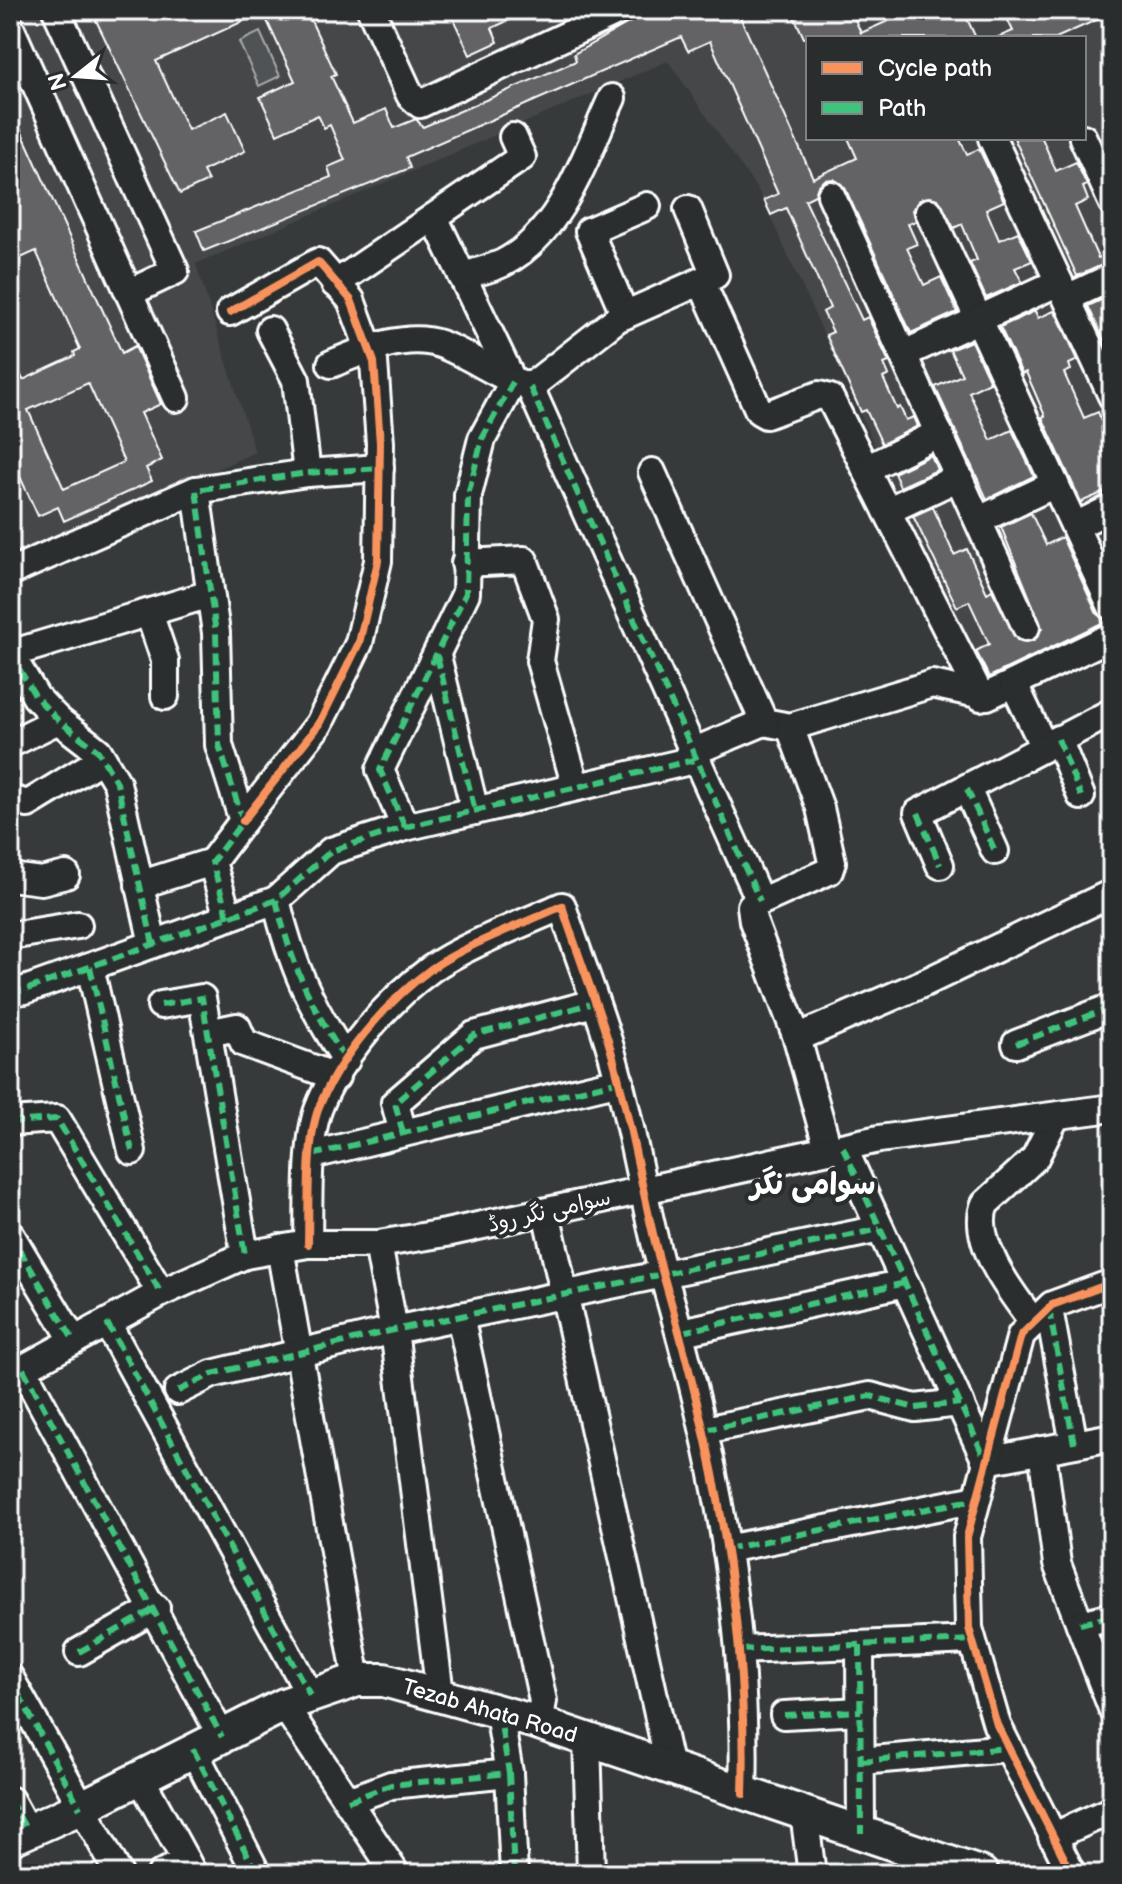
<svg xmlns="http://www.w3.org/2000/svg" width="1122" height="1884" font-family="'Balsamiq Sans','Playpen Sans Arabic',sans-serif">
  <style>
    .built { fill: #444748; fill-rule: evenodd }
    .green { fill: #505354; stroke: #a8a9aa; stroke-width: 2 }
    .building { fill: #636465; stroke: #fff; stroke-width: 2; fill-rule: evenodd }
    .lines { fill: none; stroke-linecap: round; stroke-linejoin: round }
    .minor-casing { stroke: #fff; stroke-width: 32 }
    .major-casing { stroke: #fff; stroke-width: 38 }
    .minor { stroke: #2a2d2e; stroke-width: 26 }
    .major { stroke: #2a2d2e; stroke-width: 32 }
    .quiet { stroke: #40c37c; stroke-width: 6; stroke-dasharray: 12 6; stroke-linecap: butt }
    .cycleway-casing { stroke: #2a2d2e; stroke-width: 13 }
    .cycleway { stroke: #f8935d; stroke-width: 8 }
    .labels { text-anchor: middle; stroke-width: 8; stroke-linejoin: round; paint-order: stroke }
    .street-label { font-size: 22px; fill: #fff; stroke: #2a2d2e }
    .district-label { font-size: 30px; font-weight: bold; fill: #fff; stroke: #2a2d2e }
  </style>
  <rect width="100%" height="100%" fill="#373a3b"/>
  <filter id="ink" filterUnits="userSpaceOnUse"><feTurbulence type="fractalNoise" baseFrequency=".0125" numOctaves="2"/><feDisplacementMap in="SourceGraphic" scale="16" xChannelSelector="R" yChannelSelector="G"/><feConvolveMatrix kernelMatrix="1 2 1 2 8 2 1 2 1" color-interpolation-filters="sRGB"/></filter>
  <g filter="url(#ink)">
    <!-- built -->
    <path class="built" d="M10,10H1112V627L984,686L759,192L668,61L196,264L255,452L10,563ZM808,38H1084V138H808Z"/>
    <!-- green -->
    <polygon class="green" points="260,32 280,76 259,86 239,42"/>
    <!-- building -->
    <g class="building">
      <polygon points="91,10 306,10 336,74 331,76 353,123 386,109 394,128 416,119 423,127 576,61 574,54 651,10 737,10 813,178 857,158 848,138 959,138 967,154 979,149 1004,201 986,209 999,240 1018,232 1032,261 1015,268 1022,282 986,298 970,263 977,260 962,224 954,228 938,199 922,198 913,210 916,221 908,224 917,244 907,248 924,285 941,277 957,312 911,333 845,188 833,179 825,180 818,186 815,195 805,200 862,320 868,317 889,362 884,364 889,375 883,378 897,409 900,407 906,420 914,417 918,426 882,444 866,410 861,412 826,335 833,332 823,312 830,308 786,208 771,215 764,200 778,194 710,41 688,51 681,37 406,157 410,168 204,251 196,231 331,177 328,167 345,160 330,125 324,128 318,115 277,134 260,97 295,81 263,12 156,61 188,130 227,112 245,151 203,171 208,181 180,194"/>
      <polygon points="449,10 531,10 492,28 498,42 470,55"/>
      <polygon points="791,10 851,10 861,33 913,10 963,10 976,38 804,38"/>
      <polygon points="1003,10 1029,10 1034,21 1060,10 1112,10 1112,13 1056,38 996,38 1013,31"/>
      <path d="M10,106L122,353L135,346L161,404L141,413L162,460L146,468L152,481L64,521L58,507L38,516L10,455V351L23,380L75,356L74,352L80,349L36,251L10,263ZM88,383L124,462L64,489L28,410Z"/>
      <polygon points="1014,138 1042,138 1056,171 1076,162 1087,185 1083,187 1088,200 1075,206 1098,258 1112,252 1112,261 1077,276"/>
      <polygon points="1112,295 1112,345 1107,347 1088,306"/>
      <polygon points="1035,311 1038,318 1054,311 1059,319 1078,360 1069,364 1071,370 1064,373 1084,418 1098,412 1112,444 1112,489 1081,502 1042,417 1045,416 1026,372 1022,374 1000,327"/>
      <polygon points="971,341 990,382 969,392 991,440 1012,430 1034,476 987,499 935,387 962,375 950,350"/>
      <polygon points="931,455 937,470 900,487 894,473"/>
      <polygon points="933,507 954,555 967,549 987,593 992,590 1017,640 1033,641 1042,628 1001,527 1031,513 1046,545 1062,537 1097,614 1106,621 989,677 976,651 989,644 969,601 957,607 913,516"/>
    </g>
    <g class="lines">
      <!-- minor casing -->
      <g class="minor-casing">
        <g id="minor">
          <polyline points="56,10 175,271 129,293"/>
          <polyline points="371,10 410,95 420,104 621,10"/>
          <polyline points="10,27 176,398"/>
          <polyline points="992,138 1112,396"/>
          <polyline points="1083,138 1112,202"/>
          <polyline points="831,195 1026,627"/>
          <polyline points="929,212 1112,607"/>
          <polyline points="434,217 513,382"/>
          <path d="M462,276C475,272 491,269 503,263C562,233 586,154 612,98"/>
          <polyline points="701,281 759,411 766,415 819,395 830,398 981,697"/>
          <polyline points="335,284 522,157 513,137"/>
          <polyline points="1067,298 1112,277"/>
          <polyline points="230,312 318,262 351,300 374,362 380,443 378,561 359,643 319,724 243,821"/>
          <polyline points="625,315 589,231 647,206"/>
          <polyline points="270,330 296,380 307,473"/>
          <polyline points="904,354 1059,282"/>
          <path d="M331,364C362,351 406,332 440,344C471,355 498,377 530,387L618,318L715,275L688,209"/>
          <polyline points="530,387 760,901"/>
          <polyline points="866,469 939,433"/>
          <polyline points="652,472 764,722 790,727 932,684 987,696 1112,636"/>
          <polyline points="196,490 216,633 219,745 243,821 212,862 228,917"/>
          <polyline points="887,511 959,477"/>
          <polyline points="979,520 1055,484"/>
          <polyline points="1075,526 1112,508"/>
          <polyline points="465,563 524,560 546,619 540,661 576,787"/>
          <polyline points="10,572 196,490 307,473 380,468"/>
          <polyline points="149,613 165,660 165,696"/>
          <polyline points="10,654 36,697 58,720 98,751 117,783 153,944"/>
          <polyline points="10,654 210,594"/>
          <polyline points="437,656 475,811"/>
          <polyline points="1014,684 1044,747"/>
          <polyline points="790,727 820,808 832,862 829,871 751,906 753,921 797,1038 828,1149"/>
          <polyline points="1058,739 1081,796"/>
          <polyline points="10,744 58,720"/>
          <polyline points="690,753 764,722"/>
          <polyline points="967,789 995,851"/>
          <polyline points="10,799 28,804 102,759"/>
          <polyline points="405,827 380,770 466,593 468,495 482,439 513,382"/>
          <polyline points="940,865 918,813 1112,712"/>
          <polyline points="10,877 41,881 66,875"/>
          <polyline points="139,885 212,862"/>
          <path d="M276,900C292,966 309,1003 346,1060"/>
          <polyline points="10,936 78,925"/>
          <polyline points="90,967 132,1151"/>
          <polyline points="10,992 25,990 276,900 331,851 405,827 694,760"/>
          <polyline points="161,1005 202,998 245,1255"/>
          <polyline points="208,1033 237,1027 244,1043 336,1077"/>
          <polyline points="797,1038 924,983 1112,893"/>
          <polyline points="1016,1044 1112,1007"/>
          <polyline points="10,1122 57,1119 161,1293"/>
          <polyline points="403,1133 395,1103 474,1035 594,1003"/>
          <polyline points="843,1147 986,1461"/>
          <polyline points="312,1155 620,1081"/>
          <polyline points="546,1212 670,1768"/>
          <polyline points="10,1234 74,1341"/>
          <path d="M308,1244C309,1207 306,1144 318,1110C337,1059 387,1001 431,969C463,946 525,923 562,906C581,965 606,1024 620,1085C636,1148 646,1212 663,1274C712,1444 749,1616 743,1794"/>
          <polyline points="378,1244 394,1330 440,1694"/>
          <polyline points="280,1248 357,1680"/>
          <polyline points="1049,1309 1074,1444"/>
          <polyline points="460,1316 543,1701 539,1723"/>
          <polyline points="107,1323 310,1695"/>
          <path d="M1034,1323C1013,1295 970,1241 985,1204L1035,1158L1056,1116"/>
          <polyline points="682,1332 905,1283"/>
          <polyline points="23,1369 222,1737"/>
          <polyline points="10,1376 161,1293 245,1255 308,1244 378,1244 446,1233 879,1139 1112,1108"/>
          <polyline points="178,1391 212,1374 394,1330 880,1229"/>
          <polyline points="705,1430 870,1396 915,1408 960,1403"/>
          <polyline points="1042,1450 1057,1564 1112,1708"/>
          <polyline points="986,1461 1112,1437"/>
          <polyline points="726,1549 977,1499"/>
          <polyline points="1080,1624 1112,1616"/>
          <polyline points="860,1645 861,1833"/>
          <polyline points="740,1650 972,1640"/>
          <polyline points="79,1652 156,1608"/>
          <polyline points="10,1678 119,1874"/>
          <polyline points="284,1705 396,1874"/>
          <polyline points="784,1715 861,1711"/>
          <polyline points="587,1739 591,1874"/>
          <polyline points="193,1749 257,1874"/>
          <polyline points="861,1761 1008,1748"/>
          <polyline points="509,1773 514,1874"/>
          <polyline points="140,1777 193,1874"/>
          <polyline points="10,1800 27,1831"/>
          <polyline points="348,1801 391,1785 509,1773 499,1713"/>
          <polyline points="804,1813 812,1874"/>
          <polyline points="1052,1837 1112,1810"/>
          <polyline points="161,1874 186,1861"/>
          <polyline points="1072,1874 997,1725 969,1628 967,1537 1021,1335 1052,1305 1112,1283"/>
        </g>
      </g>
      <!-- major casing -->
      <g class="major-casing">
        <polyline id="major" points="10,1839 80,1808 284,1705 357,1680 384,1680 539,1723 982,1874"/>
      </g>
      <!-- minor -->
      <use href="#minor" class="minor"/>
      <!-- major -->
      <use href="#major" class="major"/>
      <!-- quiet -->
      <g class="quiet">
        <polyline points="530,387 760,901"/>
        <polyline points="10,654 36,697 58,720 98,751 117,783 153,944"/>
        <polyline points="437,656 475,811"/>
        <polyline points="1058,739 1081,796"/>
        <polyline points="967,789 995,851"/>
        <polyline points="918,813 940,865"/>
        <polyline points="405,827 380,770 466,593 468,495 482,439 513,382"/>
        <path d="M276,900C292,966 309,1003 346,1060"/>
        <polyline points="228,917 212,862 243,821 219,745 216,633 196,490 307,473 380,468"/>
        <polyline points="90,967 132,1151"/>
        <polyline points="10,992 25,990 276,900 331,851 405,827 694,760"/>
        <polyline points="161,1005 202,998 245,1255"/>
        <polyline points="1016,1044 1112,1007"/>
        <polyline points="10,1122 57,1119 161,1293"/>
        <polyline points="403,1133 395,1103 474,1035 594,1003"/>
        <polyline points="843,1147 986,1461"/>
        <polyline points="312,1155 620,1081"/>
        <polyline points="10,1234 74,1341"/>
        <polyline points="1049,1309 1074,1444"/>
        <polyline points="107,1323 310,1695"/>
        <polyline points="682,1332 905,1283"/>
        <polyline points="23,1369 222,1737"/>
        <polyline points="178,1391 212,1374 394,1330 880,1229"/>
        <polyline points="705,1430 870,1396 915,1408 960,1403"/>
        <polyline points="726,1549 977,1499"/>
        <polyline points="1080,1624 1112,1616"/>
        <polyline points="860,1645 861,1833"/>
        <polyline points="740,1650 972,1640"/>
        <polyline points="79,1652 156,1608"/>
        <polyline points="10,1678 80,1808"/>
        <polyline points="784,1715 861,1711"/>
        <polyline points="193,1749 257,1874"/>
        <polyline points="861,1761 1008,1748"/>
        <polyline points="509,1773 514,1874"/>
        <polyline points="10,1800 27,1831"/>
        <polyline points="348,1801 391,1785 509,1773 499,1713"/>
      </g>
      <!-- cycleway casing -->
      <g class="cycleway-casing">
        <g id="cycleway">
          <polyline points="230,312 318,262 351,300 374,362 380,443 378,561 359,643 319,724 243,821"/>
          <path d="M308,1244C309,1207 306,1144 318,1110C337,1059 387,1001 431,969C463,946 525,923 562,906C581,965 606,1024 620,1085C636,1148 646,1212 663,1274C712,1444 749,1616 743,1794"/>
          <polyline points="1072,1874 997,1725 969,1628 967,1537 1021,1335 1052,1305 1112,1283"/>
        </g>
      </g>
      <!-- cycleway -->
      <use href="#cycleway" class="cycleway"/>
    </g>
  </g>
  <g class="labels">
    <!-- street labels -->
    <g class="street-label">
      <text transform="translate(549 1210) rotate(-13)" y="8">سوامی نگر روڈ</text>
      <text transform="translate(490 1710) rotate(16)" y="8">Tezab Ahata Road</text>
    </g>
    <!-- district labels -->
    <g class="district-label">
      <text x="813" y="1194">سوامی نگر</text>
    </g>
  </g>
  <!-- margin -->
  <rect width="1122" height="1884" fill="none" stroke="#2a2d2e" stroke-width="40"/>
  <rect x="20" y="20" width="1082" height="1844" fill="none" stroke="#fff" stroke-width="3" filter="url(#ink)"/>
  <!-- legend -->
  <rect x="806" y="36" width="280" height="104" fill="#2a2d2e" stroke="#7f8182" stroke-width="2"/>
  <rect x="822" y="62" width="40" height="12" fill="#f8935d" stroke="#7f8182" stroke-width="2"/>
  <text x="878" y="76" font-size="24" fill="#ffffff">Cycle path</text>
  <rect x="822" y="102" width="40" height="12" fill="#40c37c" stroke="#7f8182" stroke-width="2"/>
  <text x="878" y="116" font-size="24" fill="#ffffff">Path</text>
  <!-- north arrow -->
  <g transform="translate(76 76) rotate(253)" stroke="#2a2d2e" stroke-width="6" paint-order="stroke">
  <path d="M0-6L14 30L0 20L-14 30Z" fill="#ffffff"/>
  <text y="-12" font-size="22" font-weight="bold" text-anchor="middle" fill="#ffffff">N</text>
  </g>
</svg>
